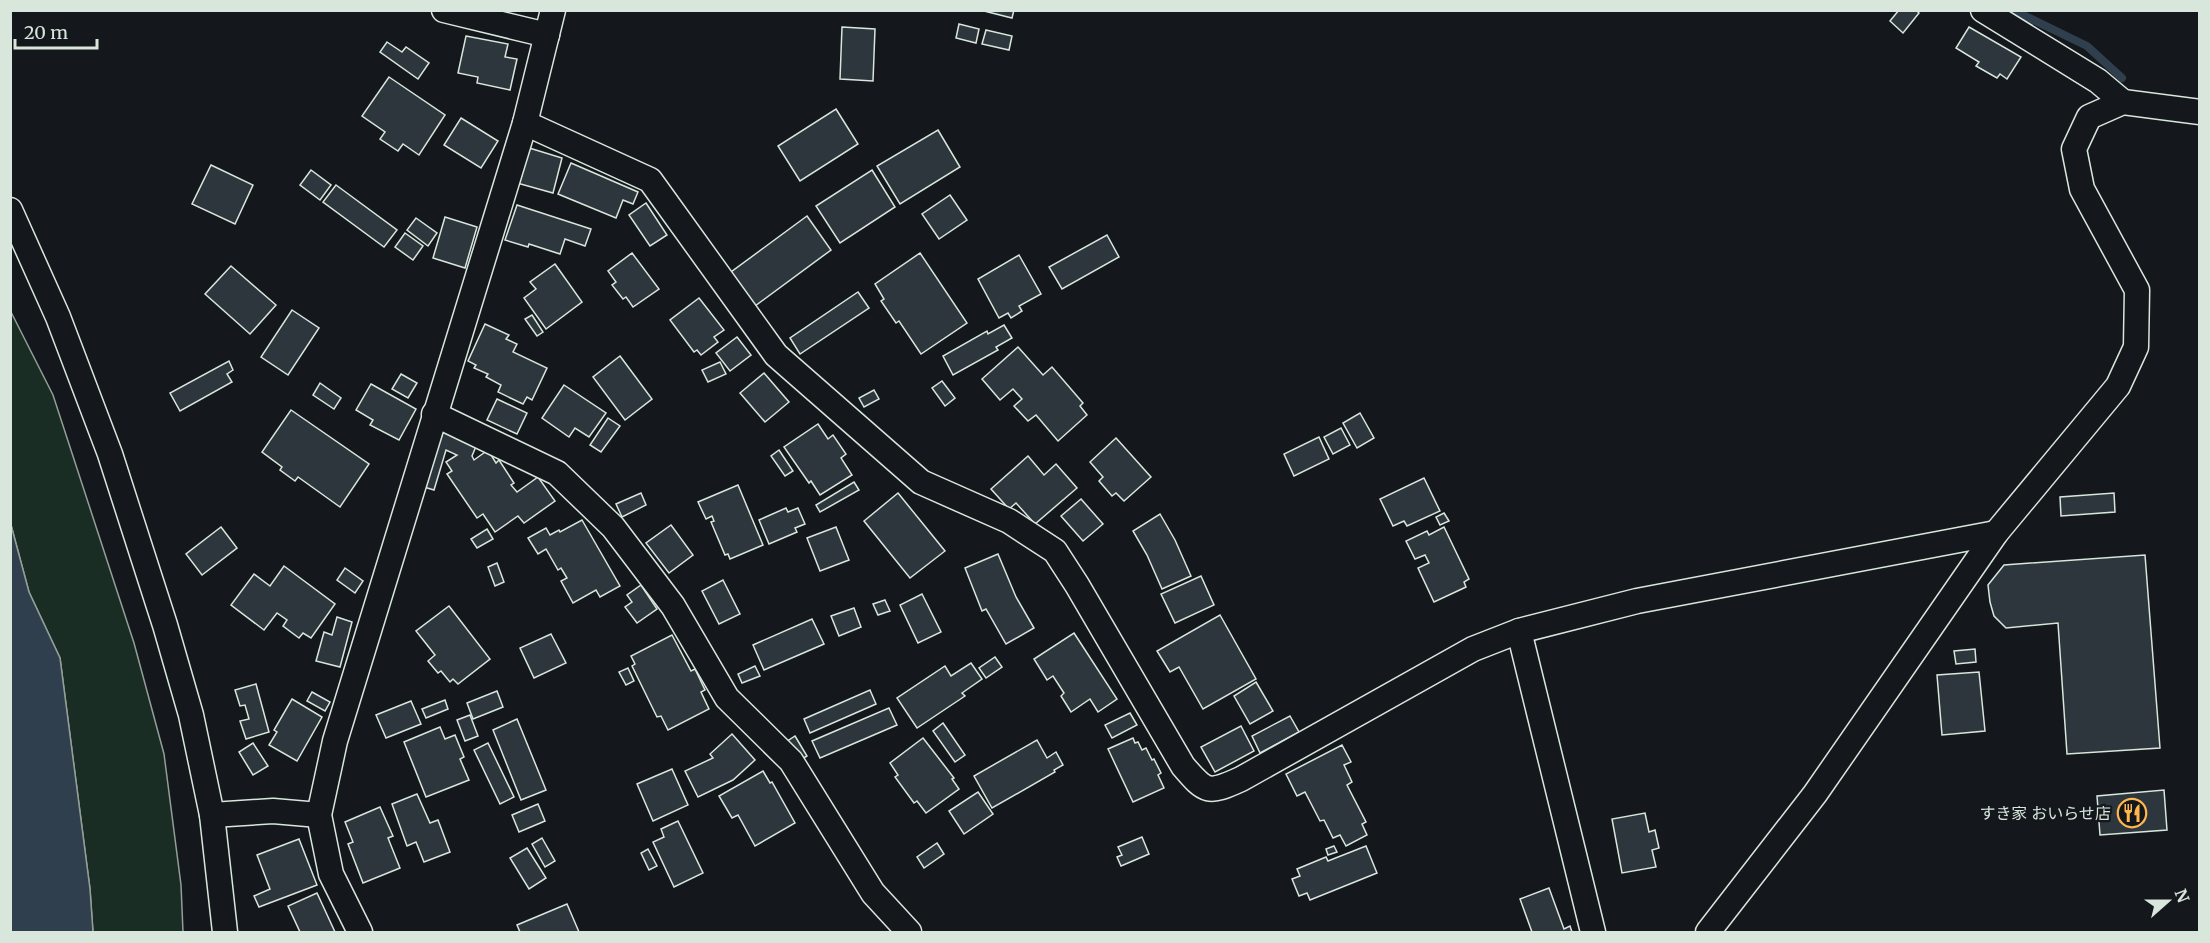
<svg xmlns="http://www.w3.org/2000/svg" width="2210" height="943" font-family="Merriweather,'Noto Sans JP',serif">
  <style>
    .green { fill: #1a2d24; stroke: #939e99; stroke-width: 1.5 }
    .water { fill: #2f3f4d; stroke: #939e99; stroke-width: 1.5 }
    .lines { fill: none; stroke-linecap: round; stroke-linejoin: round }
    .stream { stroke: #2f3f4d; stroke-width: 8 }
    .building { fill: #2c363c; stroke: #d8e6dc; stroke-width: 1.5 }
    .minor-casing { stroke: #d8e6dc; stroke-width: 27 }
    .minor { stroke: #14181c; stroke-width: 24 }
    .labels { text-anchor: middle; stroke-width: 4.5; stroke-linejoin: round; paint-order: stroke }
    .poi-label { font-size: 16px; fill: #d8e6dc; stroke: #14181c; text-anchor: end }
  </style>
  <rect width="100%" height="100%" fill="#14181c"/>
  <!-- green -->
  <polygon class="green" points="10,310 53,395 134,643 164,754 181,885 183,932 93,932 90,889 60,658 29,592 11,525"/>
  <!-- water -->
  <polygon class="water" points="11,525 29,592 60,658 90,889 93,932 11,932"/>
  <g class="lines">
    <!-- stream -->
    <polyline class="stream" points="2013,10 2087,46 2122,78"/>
  </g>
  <!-- building -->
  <g class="building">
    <polygon points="980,10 1014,10 1012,18"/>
    <polygon points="1899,10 1916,10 1919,13 1903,33 1890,21"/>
    <polygon points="959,24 979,29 976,43 956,38"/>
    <polygon points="842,27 875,29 873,81 840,79"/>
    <polygon points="1969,27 2021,57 2007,79 2000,74 1997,78 1976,66 1979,62 1956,48"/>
    <polygon points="986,30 1012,36 1009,50 982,44"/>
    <polygon points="466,36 508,44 505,57 517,59 510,90 477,83 478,77 458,73"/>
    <polygon points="387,42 402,52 406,47 429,63 418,79 380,52"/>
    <polygon points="389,77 445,115 419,155 403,144 398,151 380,139 385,132 362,116"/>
    <polygon points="836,109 858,144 800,181 778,146"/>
    <polygon points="461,118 498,141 481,168 444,145"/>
    <polygon points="938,130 960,167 900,204 877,166"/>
    <polygon points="526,147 562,158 553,193 517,183"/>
    <polygon points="571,163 638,192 633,204 623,200 616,218 558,194"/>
    <polygon points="211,165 253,185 235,224 192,204"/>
    <polygon points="311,170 331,185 320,200 300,185"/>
    <polygon points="872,170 895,207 840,243 816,206"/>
    <polygon points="336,185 397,230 384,247 323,202"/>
    <polygon points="950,195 967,220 939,239 922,214"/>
    <polygon points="646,203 667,235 650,246 629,215"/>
    <polygon points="517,205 591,229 585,246 565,239 560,254 529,244 528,247 505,240"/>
    <polygon points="807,216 831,250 755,306 731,272"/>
    <polygon points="445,217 477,227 465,268 433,258"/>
    <polygon points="416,218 437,233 428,246 407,230"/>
    <polygon points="405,233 423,246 413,260 395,247"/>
    <polygon points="1107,235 1119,257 1062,289 1049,267"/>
    <polygon points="632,253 659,289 633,307 626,297 623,299 612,285 616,282 608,271"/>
    <polygon points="920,253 967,323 921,354 899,321 896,323 881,301 884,299 875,284"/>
    <polygon points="1019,255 1041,294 1019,306 1022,311 1011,318 1008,313 999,318 978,279"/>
    <polygon points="555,264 582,302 546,329 524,298 536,289 530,282"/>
    <polygon points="231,266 276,305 250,334 205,294"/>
    <polygon points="858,292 869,308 800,354 790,338"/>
    <polygon points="699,298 724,330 714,337 718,342 701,355 697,350 694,352 670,320"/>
    <polygon points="292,310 319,328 288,375 261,357"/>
    <polygon points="532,315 543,332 537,336 525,319"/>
    <polygon points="485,324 509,335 506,339 517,344 513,352 547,368 532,400 527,397 523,404 498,392 501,385 486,377 488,374 474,368 476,365 468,361"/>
    <polygon points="1004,325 1012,338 996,347 998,350 953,375 943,356 987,331 988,334"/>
    <polygon points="737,337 751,355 730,371 716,353"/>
    <polygon points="1018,347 1043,375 1052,367 1083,403 1080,406 1087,415 1058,441 1036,415 1028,421 1014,406 1022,399 1013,389 1000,400 982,379"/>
    <polygon points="620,356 652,399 625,420 593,377"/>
    <polygon points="229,361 233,370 227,374 232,382 180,411 170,393"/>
    <polygon points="720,362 726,374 708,382 702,370"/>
    <polygon points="764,373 789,402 765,422 740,393"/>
    <polygon points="401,374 417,383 408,398 392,389"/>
    <polygon points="942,381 955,398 945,406 932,388"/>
    <polygon points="320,383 341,398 334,409 313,395"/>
    <polygon points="371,384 416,409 399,440 370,425 373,420 356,410"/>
    <polygon points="564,385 606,413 589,437 575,428 569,437 542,418"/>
    <polygon points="874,390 879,399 864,407 859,398"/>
    <polygon points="497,399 527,413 517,434 487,420"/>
    <polygon points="291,410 369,464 340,507 298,477 295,481 280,470 282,467 262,452"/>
    <polygon points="1360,413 1374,438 1357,448 1343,423"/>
    <polygon points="608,418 620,426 601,452 590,445"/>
    <polygon points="818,424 828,439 833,435 846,454 841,458 852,475 820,495 811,481 809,483 784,447"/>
    <polygon points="1341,428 1350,445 1333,454 1324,437"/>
    <polygon points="444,429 477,444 472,456 474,460 488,450 496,463 499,460 514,483 511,485 517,492 538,477 555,501 524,523 518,516 495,532 483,514 477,518 447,474 452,471 446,462 457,455 446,450 434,490 424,487"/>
    <polygon points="1319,437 1329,459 1294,476 1284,454"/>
    <polygon points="1116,438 1151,477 1124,501 1116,493 1112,496 1099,481 1103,477 1090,462"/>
    <polygon points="779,450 793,471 785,476 771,456"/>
    <polygon points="1028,456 1044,475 1056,464 1077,488 1035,524 1016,503 1009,509 991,489"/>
    <polygon points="1424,478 1440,511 1407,526 1404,521 1393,526 1380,499"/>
    <polygon points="854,482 859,490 820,512 816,505"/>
    <polygon points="738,485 763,545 730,559 728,554 725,555 711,522 714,521 712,516 706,519 698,502"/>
    <polygon points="641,493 646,505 622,517 616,504"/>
    <polygon points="898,493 945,551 910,578 864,521"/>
    <polygon points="2114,493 2115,512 2061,516 2060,497"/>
    <polygon points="1081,499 1103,524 1083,541 1061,516"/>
    <polygon points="786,508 788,512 798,508 805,524 795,528 797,532 769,544 759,520"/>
    <polygon points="1444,513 1449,521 1440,525 1436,517"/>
    <polygon points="1160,514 1175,540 1191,576 1162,589 1147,555 1133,531"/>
    <polygon points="582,520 620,586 600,597 596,590 573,603 561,581 567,578 561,568 558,570 546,549 538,554 528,538 546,528 550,535 559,530 560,532"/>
    <polygon points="671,525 693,555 669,573 646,543"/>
    <polygon points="221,527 237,548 202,575 186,554"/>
    <polygon points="836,527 849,560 820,571 807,538"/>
    <polygon points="1444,527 1469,579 1464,582 1466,587 1434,602 1418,568 1429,563 1425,555 1415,559 1406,541 1427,531 1429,535"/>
    <polygon points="487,529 493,539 477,548 471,539"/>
    <polygon points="998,554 1016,597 1034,628 1006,644 986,609 982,611 965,568"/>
    <polygon points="2145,555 2160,748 2067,754 2058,623 2006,628 1994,616 1990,602 1988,585 2004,565"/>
    <polygon points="497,563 504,582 495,586 488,567"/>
    <polygon points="284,566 335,604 311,638 303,633 299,638 283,626 287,620 277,613 264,630 231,605 254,574 270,586"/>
    <polygon points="345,568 363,581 355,593 337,580"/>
    <polygon points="1201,576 1214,605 1175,623 1161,594"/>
    <polygon points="723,580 740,614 719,624 702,591"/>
    <polygon points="641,585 657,609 637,623 625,607 632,602 627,595"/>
    <polygon points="922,594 941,632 918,643 900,605"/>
    <polygon points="885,600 890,611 878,615 873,604"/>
    <polygon points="449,606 490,659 458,684 453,679 450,682 441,671 438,673 428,661 435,655 416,631"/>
    <polygon points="854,608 861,627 839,636 831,616"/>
    <polygon points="1220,615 1256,679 1203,709 1179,667 1170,672 1157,651"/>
    <polygon points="337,617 352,622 340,667 316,661 324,632 332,635"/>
    <polygon points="812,619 824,644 764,670 753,645"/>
    <polygon points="1074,633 1117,699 1098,712 1090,699 1071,712 1061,696 1064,693 1053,676 1047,680 1034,659"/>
    <polygon points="551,634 566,663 534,678 520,648"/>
    <polygon points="672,635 691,671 695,669 705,690 701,692 709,709 668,730 661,716 657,717 632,666 635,664 631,656"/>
    <polygon points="1975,649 1976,662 1956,664 1954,651"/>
    <polygon points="995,657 1002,667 986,678 979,668"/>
    <polygon points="971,663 982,679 962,693 965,696 917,728 897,698 945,666 951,676"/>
    <polygon points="755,666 760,676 742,683 738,674"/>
    <polygon points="628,668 634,681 626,685 619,672"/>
    <polygon points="1979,672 1985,731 1942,735 1937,675"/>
    <polygon points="1256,682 1273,711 1250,724 1234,696"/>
    <polygon points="256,684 269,732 246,739 240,721 249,719 245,705 240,706 235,690"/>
    <polygon points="870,690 876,704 810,733 804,719"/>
    <polygon points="497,691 503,707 473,719 467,703"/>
    <polygon points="312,692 330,702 325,711 307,701"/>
    <polygon points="292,699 322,717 297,761 269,745 277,732 274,730"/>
    <polygon points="445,700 448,709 426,718 422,709"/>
    <polygon points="411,701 421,724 386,738 376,715"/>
    <polygon points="889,708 897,725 820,758 812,741"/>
    <polygon points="1130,713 1137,725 1112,738 1105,725"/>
    <polygon points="470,715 478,736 465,741 457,720"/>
    <polygon points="1290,716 1299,732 1260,753 1252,736"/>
    <polygon points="517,719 546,790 521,800 493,730"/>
    <polygon points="943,723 965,755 955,762 933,731"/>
    <polygon points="1241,726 1254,751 1215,772 1201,747"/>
    <polygon points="440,727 445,739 455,735 464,757 460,759 469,780 426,797 404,742"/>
    <polygon points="732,734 755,760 733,780 698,797 685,771 713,758 710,754"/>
    <polygon points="795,736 807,756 799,761 786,742"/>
    <polygon points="923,738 954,778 952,779 959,789 926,813 917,801 914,803 895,777 898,775 890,763"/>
    <polygon points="1133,738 1135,743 1138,742 1142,750 1146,748 1152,760 1154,759 1161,773 1158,775 1164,788 1133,802 1108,749"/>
    <polygon points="1037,740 1047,758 1056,752 1063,765 1054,770 1055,772 992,808 974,776"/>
    <polygon points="253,743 268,766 253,775 239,752"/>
    <polygon points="488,743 514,797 500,804 474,750"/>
    <polygon points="1342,745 1351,762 1344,765 1352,782 1347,785 1366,822 1362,824 1367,835 1346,846 1340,835 1333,838 1324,820 1320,821 1305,792 1297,796 1286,774"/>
    <polygon points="672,769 688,805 653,821 637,784"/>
    <polygon points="763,771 770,783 772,782 795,823 755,846 738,815 732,818 719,796"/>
    <polygon points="2164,790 2167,830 2100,835 2097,796"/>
    <polygon points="978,792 993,814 964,834 949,811"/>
    <polygon points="417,794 430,823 438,820 450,852 424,862 416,842 407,846 392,804"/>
    <polygon points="538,804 545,821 519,832 512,815"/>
    <polygon points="380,807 393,836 388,838 400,868 363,883 348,844 353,842 345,822"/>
    <polygon points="1645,813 1649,832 1655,830 1659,848 1652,850 1656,867 1622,873 1612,819"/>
    <polygon points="678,821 703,873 674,887 653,842 664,837 661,829"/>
    <polygon points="1142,837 1149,854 1121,866 1117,857 1122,855 1118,847"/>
    <polygon points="542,838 555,861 545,867 532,844"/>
    <polygon points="299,839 317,885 259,907 254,896 270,889 257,855"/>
    <polygon points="937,843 944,854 924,868 917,857"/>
    <polygon points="1334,846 1337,852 1328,855 1326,849"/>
    <polygon points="1366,846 1377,873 1310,900 1307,893 1299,896 1292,879 1300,876 1297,869 1326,857 1328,861"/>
    <polygon points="527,848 546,878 529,889 510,858"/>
    <polygon points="648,849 657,866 649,870 641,853"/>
    <polygon points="1549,888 1564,929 1570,926 1572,932 1530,932 1532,932 1520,899"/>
    <polygon points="317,893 335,932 300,932 288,906"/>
    <polygon points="567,904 579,932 520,932 517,925"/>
  </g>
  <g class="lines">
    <!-- minor casing -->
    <g class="minor-casing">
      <g id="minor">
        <polyline points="444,10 547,35"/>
        <polyline points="1983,10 2098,81 2123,102"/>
        <path d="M525,123L650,180L776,355L921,482L1009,521L1055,551L1077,585L1183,766C1206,793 1208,794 1241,779L1473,649L1519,631L1637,601L1996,533"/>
        <polyline points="10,210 58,317 110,454 165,625 191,715 212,815 225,932"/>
        <polyline points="434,414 557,473 613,527 673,606 727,698 791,761 873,893 909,932"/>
        <polyline points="1519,631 1593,932"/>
        <polyline points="212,815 273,811 319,815"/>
        <polyline points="360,932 331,874 319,815 335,741 525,123 553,10"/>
        <polyline points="1708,932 1815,794 1996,533 2118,386 2136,347 2137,290 2082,189 2074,149 2089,117 2123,102 2200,112"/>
      </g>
    </g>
    <!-- minor -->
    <use href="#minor" class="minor"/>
  </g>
  <!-- icons -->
  <defs>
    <g id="restaurant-ring" transform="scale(1.5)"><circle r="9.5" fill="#14181c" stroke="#ffb74d" stroke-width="1.5"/><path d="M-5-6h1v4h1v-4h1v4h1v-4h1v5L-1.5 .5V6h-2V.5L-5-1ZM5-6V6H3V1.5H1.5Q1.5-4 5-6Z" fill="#ffb74d"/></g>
  </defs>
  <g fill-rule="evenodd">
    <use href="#restaurant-ring" x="2132" y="813"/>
  </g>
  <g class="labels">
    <!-- poi labels -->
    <g class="poi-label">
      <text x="2111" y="819">すき家 おいらせ店</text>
    </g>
  </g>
  <!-- border -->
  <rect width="2210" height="943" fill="none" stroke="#d8e6dc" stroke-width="24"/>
  <!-- north arrow -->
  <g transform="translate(2168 901) rotate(69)" stroke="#14181c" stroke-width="4.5" paint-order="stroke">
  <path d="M0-4.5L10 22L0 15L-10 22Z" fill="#d8e6dc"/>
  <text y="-9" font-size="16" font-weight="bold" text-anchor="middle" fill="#d8e6dc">N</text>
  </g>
  <!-- scale -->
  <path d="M15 39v9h82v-9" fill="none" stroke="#d8e6dc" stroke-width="3"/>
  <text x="24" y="39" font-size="18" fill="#d8e6dc" stroke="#14181c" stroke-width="4.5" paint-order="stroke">20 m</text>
</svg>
